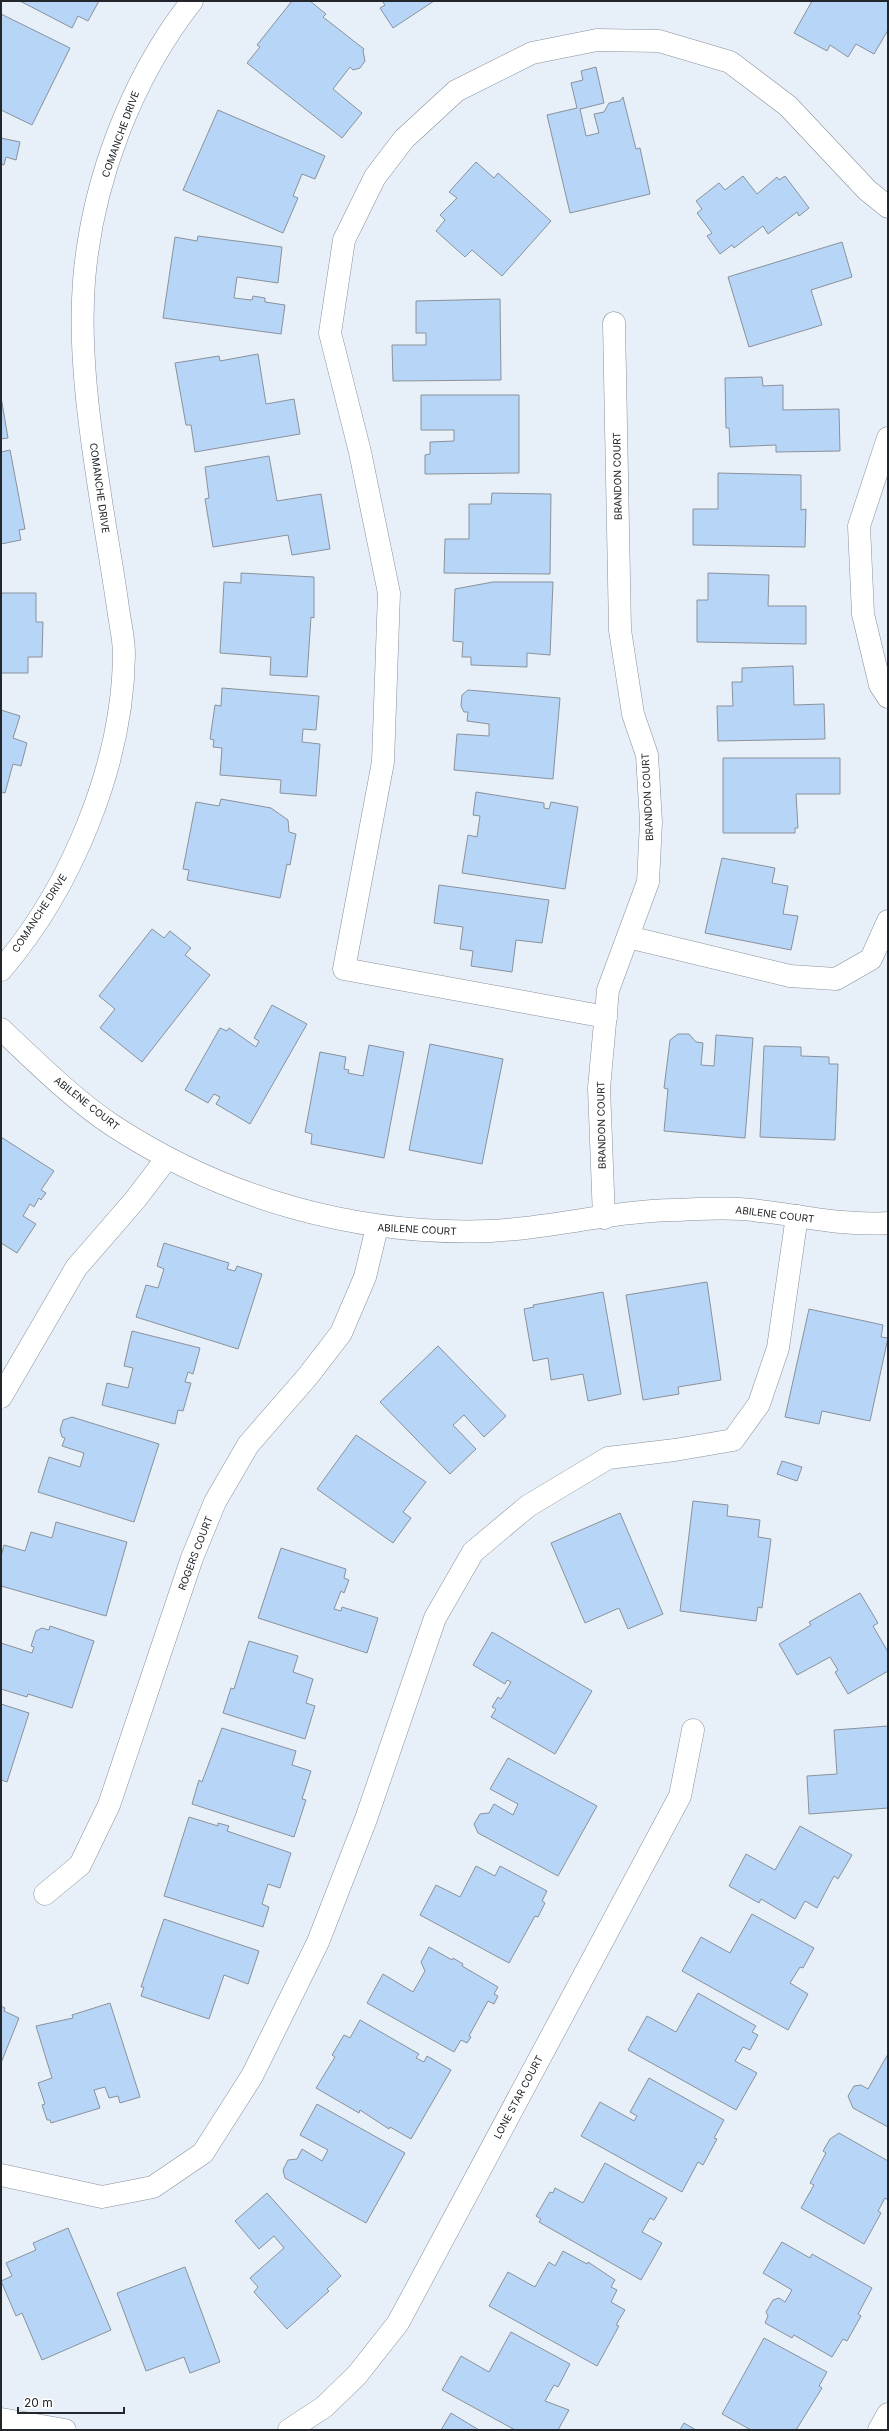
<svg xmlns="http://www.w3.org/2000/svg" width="889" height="2431" font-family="Inter,sans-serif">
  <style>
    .building { fill: #b7d5f7; stroke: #8a929b }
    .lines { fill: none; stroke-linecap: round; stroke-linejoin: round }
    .minor-casing { stroke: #89919a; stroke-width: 23 }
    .minor { stroke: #fff; stroke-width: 22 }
    .labels { text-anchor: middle; stroke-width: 4; stroke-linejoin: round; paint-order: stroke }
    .street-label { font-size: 10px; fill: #23262a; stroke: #fff }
  </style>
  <rect width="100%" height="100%" fill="#e7eff9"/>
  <!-- building -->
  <g class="building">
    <polygon points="20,1 99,1 88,21 78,16 72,28"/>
    <polygon points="292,1 310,1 326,14 323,17 364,49 363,51 365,61 360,68 353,70 350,67 333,89 362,113 342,138 247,63 260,47 257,45"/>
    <polygon points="382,1 434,1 393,28 380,8 385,5"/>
    <polygon points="812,1 888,1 888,30 874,54 856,44 848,57 830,45 827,51 794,33"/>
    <polygon points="1,14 70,48 32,125 1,110"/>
    <polygon points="596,67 604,103 580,109 586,136 599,133 594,114 604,112 609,103 620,101 623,97 636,149 640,148 650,194 570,213 547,115 577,108 571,83 583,80 581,71"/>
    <polygon points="218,110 325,156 315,179 302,174 293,196 298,198 283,233 183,190"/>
    <polygon points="1,138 20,142 16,160 6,157 4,165 1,164"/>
    <polygon points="476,162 494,178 498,173 551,221 502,276 472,250 465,257 436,231 445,220 440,215 457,198 449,192"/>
    <polygon points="743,176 757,194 777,177 779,180 785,176 809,208 799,216 797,212 768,234 763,226 734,248 732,245 720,254 707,236 712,233 697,213 702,209 696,201 719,183 725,190"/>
    <polygon points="198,236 282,247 278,283 237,277 234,298 252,300 253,296 265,298 265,302 285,305 281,334 163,318 175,237 197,241"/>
    <polygon points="842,242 852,277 811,290 822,325 749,347 728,277"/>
    <polygon points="500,299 501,380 393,381 392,345 426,345 426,333 416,333 416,301"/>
    <polygon points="258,354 266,404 294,399 300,434 195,452 191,425 186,425 175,363 219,356 220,361"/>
    <polygon points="762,377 763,386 783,385 783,410 839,409 840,451 776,452 776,445 730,447 729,428 726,428 725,378"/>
    <polygon points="421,395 519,395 519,473 425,474 425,455 430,454 430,442 454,441 454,430 421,430"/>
    <polygon points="1,397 8,438 1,439"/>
    <polygon points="10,450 25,529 19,530 21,540 1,544 1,452"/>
    <polygon points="269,456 277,501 321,494 330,549 292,555 288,535 213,547 205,499 209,498 205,467"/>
    <polygon points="718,473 801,475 801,510 806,509 805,547 693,545 693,509 718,509"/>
    <polygon points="492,493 551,494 550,574 444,573 445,539 469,539 469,504 491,504"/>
    <polygon points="241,573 314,577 314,618 311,617 307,677 270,675 271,657 220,653 224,582 241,583"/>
    <polygon points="708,573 769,575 768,606 806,606 806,644 697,642 697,600 708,600"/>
    <polygon points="493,582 553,582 550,655 527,653 527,667 471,665 471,657 462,657 463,642 453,641 455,589"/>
    <polygon points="1,593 36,593 36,622 43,622 42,657 28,657 28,673 1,673"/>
    <polygon points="793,666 794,705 824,704 825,739 718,741 717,706 733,706 732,682 742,682 742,668"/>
    <polygon points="222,688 319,696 316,730 303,729 302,742 320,744 316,796 280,793 281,780 220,775 222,748 213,747 214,740 210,739 215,705 221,706"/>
    <polygon points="468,690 560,698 553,779 454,770 457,734 489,736 489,724 467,721 468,712 464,712 461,706 462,695"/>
    <polygon points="1,710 20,716 13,738 27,743 21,766 13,764 5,793 1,792"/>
    <polygon points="723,758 840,758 840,794 796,794 798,828 795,828 795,833 723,833"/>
    <polygon points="476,792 544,803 544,808 549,809 551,802 578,807 565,889 462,873 468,835 477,837 480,816 473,815"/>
    <polygon points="221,799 271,808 288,820 289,832 296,834 290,865 287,864 280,898 187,880 189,870 183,869 196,802 219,806"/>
    <polygon points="722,858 775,868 772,883 788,886 783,914 798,916 791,950 705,933"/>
    <polygon points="439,885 549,900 542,943 516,940 512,972 471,966 473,951 460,949 463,927 434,923"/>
    <polygon points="152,929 164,938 170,931 191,948 185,955 210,975 142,1062 100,1028 115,1009 99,996"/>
    <polygon points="272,1005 307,1024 250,1124 216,1104 220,1097 214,1094 208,1103 185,1090 220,1028 227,1031 229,1028 256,1047 259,1041 254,1038"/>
    <polygon points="678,1034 689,1034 696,1042 703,1043 701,1065 714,1066 716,1035 753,1038 745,1138 664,1131 668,1089 664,1088 670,1040"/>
    <polygon points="430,1044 503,1059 482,1164 409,1150"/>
    <polygon points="369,1045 404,1052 384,1158 311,1144 312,1134 305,1132 320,1052 346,1057 344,1069 349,1070 348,1073 363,1076"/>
    <polygon points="764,1046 801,1047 801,1056 829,1057 829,1064 838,1064 835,1140 760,1137"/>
    <polygon points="1,1137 54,1171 41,1190 46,1193 41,1200 39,1198 34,1207 30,1204 23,1216 36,1224 17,1253 1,1243"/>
    <polygon points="164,1243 229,1263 227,1269 235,1271 237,1266 262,1274 238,1349 136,1317 146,1285 158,1288 164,1269 157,1266"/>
    <polygon points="707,1282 721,1380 678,1387 679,1394 643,1400 626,1295"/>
    <polygon points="603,1292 621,1394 588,1401 583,1374 551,1380 548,1358 533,1361 524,1309 534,1307 533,1305"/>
    <polygon points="809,1309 883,1325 881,1337 888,1338 870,1421 822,1411 819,1424 785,1417"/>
    <polygon points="132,1331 200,1348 193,1374 188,1372 185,1382 191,1383 183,1411 178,1410 175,1424 102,1405 107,1383 128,1388 133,1368 124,1366"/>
    <polygon points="438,1346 506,1416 484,1437 464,1415 453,1425 476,1449 450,1474 380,1402"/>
    <polygon points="72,1417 159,1444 134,1522 38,1492 49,1457 80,1467 84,1453 62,1446 65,1438 62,1437 60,1430 63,1420"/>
    <polygon points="356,1435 426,1482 403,1512 411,1518 393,1543 317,1489"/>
    <polygon points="782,1461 802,1467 797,1481 777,1474"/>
    <polygon points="693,1501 728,1505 727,1516 760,1520 758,1537 771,1539 762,1608 758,1607 756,1621 680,1611"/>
    <polygon points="620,1513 663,1614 628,1629 619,1608 585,1623 551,1543"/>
    <polygon points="56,1522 127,1542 106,1616 1,1586 1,1557 4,1545 25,1551 31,1532 52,1538"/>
    <polygon points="281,1548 346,1569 344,1578 349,1580 344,1593 341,1591 334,1609 341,1611 342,1607 378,1618 367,1653 258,1618"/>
    <polygon points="860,1593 878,1623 873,1626 888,1652 888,1671 848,1694 835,1672 838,1670 830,1657 797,1675 779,1644 811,1625 809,1622"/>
    <polygon points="50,1626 94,1641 72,1708 28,1694 27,1697 1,1689 1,1643 32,1653 34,1647 31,1646 36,1631 42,1628 49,1630"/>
    <polygon points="492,1632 592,1691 555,1754 491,1717 496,1709 492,1707 498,1697 501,1699 511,1682 507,1680 505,1684 473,1665"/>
    <polygon points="249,1641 298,1656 293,1672 313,1679 306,1703 315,1706 305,1739 223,1713 231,1688 234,1689"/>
    <polygon points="1,1704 29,1713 7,1782 1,1780"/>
    <polygon points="888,1726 888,1808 809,1814 807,1776 837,1774 834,1730"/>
    <polygon points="222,1728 296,1751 292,1765 311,1771 302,1799 306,1800 294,1837 192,1804 199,1780 202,1782"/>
    <polygon points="508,1758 597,1806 558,1876 478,1833 474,1824 480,1814 489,1813 494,1804 513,1815 518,1804 490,1789"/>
    <polygon points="189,1817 218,1826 218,1823 229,1826 227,1831 291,1853 280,1888 268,1884 262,1904 269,1907 263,1927 164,1896"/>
    <polygon points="800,1826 852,1855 838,1879 834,1876 817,1908 805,1901 795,1919 761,1899 759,1903 729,1886 746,1854 775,1870"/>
    <polygon points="476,1866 495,1876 500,1866 547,1891 542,1901 545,1903 538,1917 535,1916 509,1963 420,1915 436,1885 460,1897"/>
    <polygon points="752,1914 814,1948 803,1968 800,1967 790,1983 808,1994 788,2030 682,1971 701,1937 730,1953"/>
    <polygon points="164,1919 259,1951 248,1984 224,1975 209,2019 141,1996 144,1987 141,1987"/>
    <polygon points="429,1947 452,1960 453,1958 463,1964 462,1966 498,1987 494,1994 498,1996 494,2004 488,2001 469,2036 471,2037 467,2043 461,2040 454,2052 367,2003 383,1974 413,1992 425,1971 421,1962"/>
    <polygon points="698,1993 756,2026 752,2032 758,2035 750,2050 743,2047 735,2061 757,2073 736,2110 628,2050 647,2016 676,2032"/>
    <polygon points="110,2003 140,2097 120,2103 118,2096 109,2098 105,2087 94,2090 100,2108 51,2123 50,2120 47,2120 42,2105 45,2104 38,2083 52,2078 36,2026 73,2018 72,2015"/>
    <polygon points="1,2006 5,2008 4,2011 19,2018 1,2063"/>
    <polygon points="360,2020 419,2054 416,2058 424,2062 427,2056 451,2070 411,2139 390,2127 389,2129 360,2110 359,2113 316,2088 335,2057 332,2055 344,2035 350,2038"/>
    <polygon points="888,2054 888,2127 853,2108 848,2096 854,2086 861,2085 868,2089"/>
    <polygon points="649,2078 724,2120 714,2138 717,2139 703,2165 698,2162 682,2192 581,2136 600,2102 634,2121 637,2116 630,2112"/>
    <polygon points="317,2104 405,2153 366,2223 285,2178 283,2170 288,2160 297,2159 302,2149 322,2161 328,2150 300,2135"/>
    <polygon points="839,2133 888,2161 888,2200 885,2198 878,2211 881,2213 864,2244 801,2208 814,2185 810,2183 826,2153 823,2151 830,2139"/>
    <polygon points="605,2163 667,2198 654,2220 650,2218 642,2232 662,2243 641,2280 539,2222 541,2219 536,2216 550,2192 553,2193 555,2188 583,2203"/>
    <polygon points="267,2193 341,2276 327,2289 329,2291 287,2329 254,2292 258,2287 250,2278 284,2248 274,2236 259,2249 235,2221"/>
    <polygon points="68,2228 111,2330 42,2360 22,2313 16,2316 1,2281 12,2276 6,2263 36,2250 33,2243"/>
    <polygon points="782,2242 810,2258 812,2254 872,2288 858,2314 861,2316 847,2341 843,2339 832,2357 794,2335 792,2338 765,2323 768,2316 766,2312 773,2300 779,2298 785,2302 792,2290 763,2273"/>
    <polygon points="563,2251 587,2264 588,2262 615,2280 611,2287 617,2290 611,2302 625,2310 616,2325 619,2326 597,2366 489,2306 508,2272 535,2287 549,2262 555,2266"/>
    <polygon points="185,2267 220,2362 190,2373 184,2357 146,2371 117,2293"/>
    <polygon points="511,2332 570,2364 558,2387 554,2385 545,2401 569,2410 558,2430 515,2430 442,2390 461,2356 489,2372"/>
    <polygon points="764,2338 827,2372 819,2386 822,2388 796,2430 751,2430 722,2414"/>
    <polygon points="451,2413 479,2430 441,2430"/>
    <polygon points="684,2423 696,2430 680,2430"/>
  </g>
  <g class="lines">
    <!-- minor casing -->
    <g class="minor-casing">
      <g id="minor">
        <polyline points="888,438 859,526 863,614 880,685 888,697"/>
        <polyline points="628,937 790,976 836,979 871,959 888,921"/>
        <path d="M1,970C72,887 123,764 124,654C124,639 120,623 118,608C112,565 104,523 98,481C88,416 79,347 84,281C92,182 131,79 192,1"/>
        <polyline points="606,1017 344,969 383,762 389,593 360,452 330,333 344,240 375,177 404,139 456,91 532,53 597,40 659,41 730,62 788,106 867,190 888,207"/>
        <path d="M1,1029C36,1062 72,1098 112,1125C225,1199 356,1236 491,1231C552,1228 613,1211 675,1210C703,1209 732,1207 760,1211C803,1216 845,1226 888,1223"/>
        <polyline points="604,1218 599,1088 608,990 648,882 651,822 647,755 633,714 620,630 614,323"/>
        <polyline points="1,1397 76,1268 135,1200 167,1158"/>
        <polyline points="45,1894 80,1865 109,1805 192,1558 215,1502 248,1445 308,1376 341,1333 365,1277 377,1227"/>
        <polyline points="1,2175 102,2197 153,2187 203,2153 252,2076 318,1942 366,1819 435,1618 473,1552 528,1506 608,1458 675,1450 733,1440 759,1404 778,1348 797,1216"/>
        <polyline points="1,2419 65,2430"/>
        <polyline points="289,2430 324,2407 357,2375 398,2323 680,1796 693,1730"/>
        <polyline points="879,2430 888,2414"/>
      </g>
    </g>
    <!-- minor -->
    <use href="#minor" class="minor"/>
  </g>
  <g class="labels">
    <!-- street labels -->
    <g class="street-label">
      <text transform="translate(120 134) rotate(-70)" y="4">COMANCHE DRIVE</text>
      <text transform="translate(617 476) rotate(-91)" y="4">BRANDON COURT</text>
      <text transform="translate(100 488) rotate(82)" y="4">COMANCHE DRIVE</text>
      <text transform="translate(647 797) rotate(-93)" y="4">BRANDON COURT</text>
      <text transform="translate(39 913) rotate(-57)" y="4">COMANCHE DRIVE</text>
      <text transform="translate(87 1103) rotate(38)" y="4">ABILENE COURT</text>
      <text transform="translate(601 1125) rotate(-91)" y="4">BRANDON COURT</text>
      <text transform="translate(775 1214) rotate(7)" y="4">ABILENE COURT</text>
      <text transform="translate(417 1229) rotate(3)" y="4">ABILENE COURT</text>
      <text transform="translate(195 1553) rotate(-69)" y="4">ROGERS COURT</text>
      <text transform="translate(518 2097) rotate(-62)" y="4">LONE STAR COURT</text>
    </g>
  </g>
  <!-- border -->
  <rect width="889" height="2431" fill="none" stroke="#23262a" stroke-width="4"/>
  <!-- scale -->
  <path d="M18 2407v6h106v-6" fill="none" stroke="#23262a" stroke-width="2"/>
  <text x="24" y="2407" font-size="12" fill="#23262a" stroke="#ffffff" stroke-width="3" paint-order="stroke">20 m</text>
</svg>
